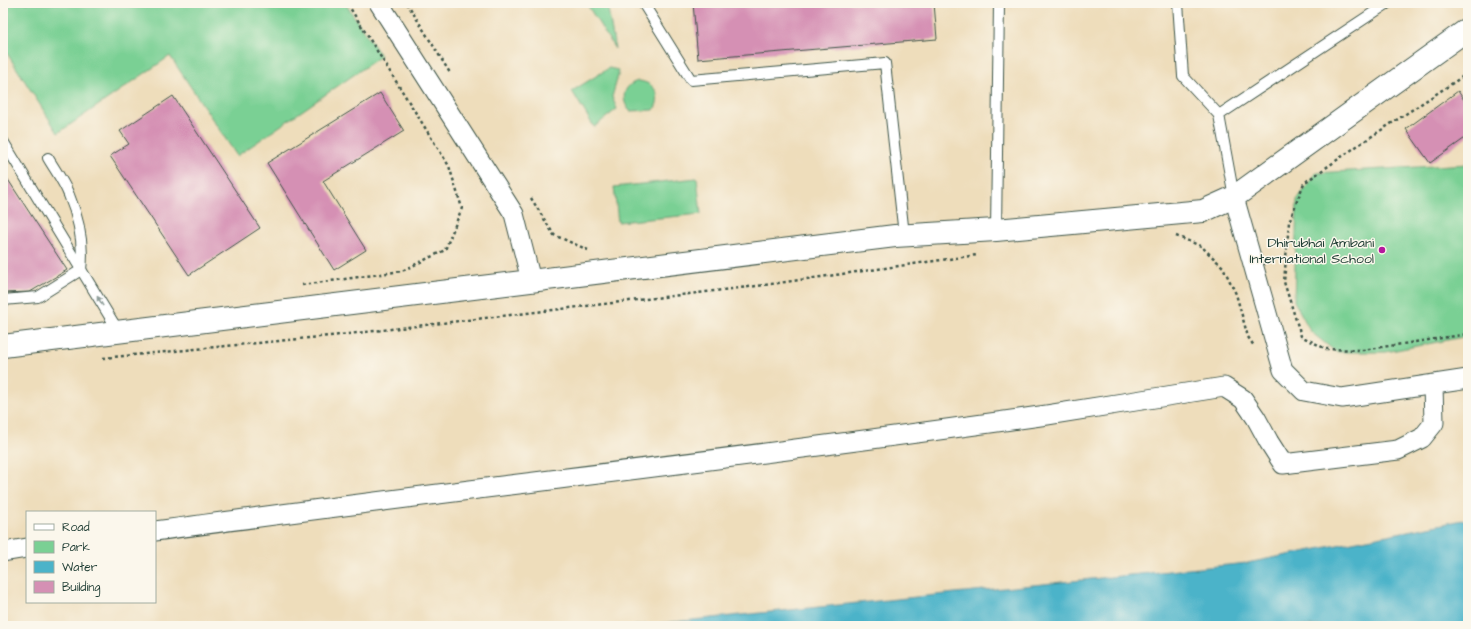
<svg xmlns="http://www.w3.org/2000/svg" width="1471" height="629" font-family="'Architects Daughter',sans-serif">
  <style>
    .green { fill: #7ad094; stroke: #4c8664 }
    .water { fill: #4bb3c9; stroke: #35787e }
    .building { fill: #d590b4 }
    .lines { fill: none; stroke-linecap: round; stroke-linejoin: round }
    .lane-casing { stroke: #3e5548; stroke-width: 12 }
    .street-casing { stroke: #3e5548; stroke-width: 21 }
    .secondary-casing { stroke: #3e5548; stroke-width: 24 }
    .path { stroke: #3e5548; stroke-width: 2.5; stroke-dasharray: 3 3; stroke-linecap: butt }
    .lane { stroke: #fff; stroke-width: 10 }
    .street { stroke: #fff; stroke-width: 19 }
    .secondary { stroke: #fff; stroke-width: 22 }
    .oneway { fill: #8f9e9a }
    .poi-dot { fill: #b5179e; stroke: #fbf7ec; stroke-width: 1.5 }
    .labels { text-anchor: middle; stroke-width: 3; stroke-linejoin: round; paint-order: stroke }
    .poi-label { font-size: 14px; fill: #1f3d34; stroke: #fbf7ec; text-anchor: end }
  </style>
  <rect width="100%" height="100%" fill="#fbf7ec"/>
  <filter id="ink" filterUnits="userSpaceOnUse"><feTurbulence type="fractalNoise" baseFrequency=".025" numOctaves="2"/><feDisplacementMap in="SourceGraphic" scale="8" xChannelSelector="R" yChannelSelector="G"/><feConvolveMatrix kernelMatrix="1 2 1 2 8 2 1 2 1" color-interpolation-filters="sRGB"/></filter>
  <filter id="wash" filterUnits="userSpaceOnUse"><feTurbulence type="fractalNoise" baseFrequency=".012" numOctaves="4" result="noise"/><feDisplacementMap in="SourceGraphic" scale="16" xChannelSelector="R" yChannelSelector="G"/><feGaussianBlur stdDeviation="0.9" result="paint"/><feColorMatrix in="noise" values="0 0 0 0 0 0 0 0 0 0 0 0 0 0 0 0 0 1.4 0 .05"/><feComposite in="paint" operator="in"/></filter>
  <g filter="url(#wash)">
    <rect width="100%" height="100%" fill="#edb"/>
    <!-- green -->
    <g class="green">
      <polygon points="3,3 345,3 381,56 237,156 170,56 58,133 3,47"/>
      <polygon points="586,3 607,3 615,49"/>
      <polygon points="609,68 618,70 618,76 612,97 617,109 594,127 572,91"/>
      <path d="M638,81C654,82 663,95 654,110L630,111C620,100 623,85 638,81Z"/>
      <polygon points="1468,164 1468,336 1386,352 1336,352 1311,332 1294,301 1297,200 1316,173"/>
      <polygon points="697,178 701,214 618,222 614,187"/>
    </g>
    <!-- water -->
    <polygon class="water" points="1468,519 1468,626 634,626 1247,563"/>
    <g id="blocks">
      <!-- building -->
      <g class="building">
        <polygon points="693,3 934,3 937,39 698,59"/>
        <polygon points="1458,91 1468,106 1468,136 1430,163 1406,129"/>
        <polygon points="380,93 404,131 323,181 366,250 334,270 267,163"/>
        <polygon points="173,96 260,228 189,275 110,156 129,144 120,131"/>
        <polygon points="3,172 67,270 30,292 3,293"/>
      </g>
    </g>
  </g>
  <g filter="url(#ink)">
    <use href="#blocks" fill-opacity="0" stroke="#3e5548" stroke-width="1"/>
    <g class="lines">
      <!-- lane casing -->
      <g class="lane-casing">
        <g id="lane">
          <polyline points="643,3 691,80 885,63 904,235"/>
          <polyline points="1178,3 1183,76 1219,115"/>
          <polyline points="3,141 119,332"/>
          <path d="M48,158C55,170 64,182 69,195C79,219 84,245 81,270"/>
          <polyline points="1234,197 1219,115 1388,3"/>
          <polyline points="996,230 999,3"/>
          <polyline points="3,300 38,297 81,270"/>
        </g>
      </g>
      <!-- street casing -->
      <g class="street-casing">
        <g id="street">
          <polyline points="379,3 514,214 531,280"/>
          <polyline points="1234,197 1283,370 1304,391 1342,398 1468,379"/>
          <path d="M155,531C452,490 750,458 1047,415C1106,406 1165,396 1224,387L1243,399L1256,418L1269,442L1283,464L1398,450L1422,438L1434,423L1433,385"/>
          <polyline points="3,552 27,548"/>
        </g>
      </g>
      <!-- secondary casing -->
      <g class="secondary-casing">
        <polyline id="secondary" points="3,346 895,236 996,230 1203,211 1234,197 1468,29"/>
      </g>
      <!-- path -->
      <g class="path">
        <polyline points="407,3 450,73"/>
        <polyline points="1468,73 1360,144 1304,183 1289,222 1284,282 1301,336 1326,349 1363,350 1468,334"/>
        <polyline points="531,198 554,235 588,250"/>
        <polyline points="1176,236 1201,246 1223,267 1236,294 1248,337 1254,346"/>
        <polyline points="302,285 402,271 445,250 462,208 449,166 347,3"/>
        <polyline points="103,358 340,335 757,286 977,255"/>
      </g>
      <!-- lane -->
      <use href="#lane" class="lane"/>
      <!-- street -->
      <use href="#street" class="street"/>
      <!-- secondary -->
      <use href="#secondary" class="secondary"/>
    </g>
    <!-- one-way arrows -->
    <defs><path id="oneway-solid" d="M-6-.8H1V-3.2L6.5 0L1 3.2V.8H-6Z"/></defs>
    <use class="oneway" href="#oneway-solid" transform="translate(100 301) rotate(-121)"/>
  </g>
  <!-- markers -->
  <circle class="poi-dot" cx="1382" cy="250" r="4"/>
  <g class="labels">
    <!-- poi labels -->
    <g class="poi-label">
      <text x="1374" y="247">Dhirubhai Ambani<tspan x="1374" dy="16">International School</tspan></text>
    </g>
  </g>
  <!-- margin -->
  <rect width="1471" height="629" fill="none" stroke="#fbf7ec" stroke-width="16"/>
  <!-- legend -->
  <rect x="26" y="511" width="130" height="92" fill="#fbf7ec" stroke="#a3ada2"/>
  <rect x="34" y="524" width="20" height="6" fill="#ffffff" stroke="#a3ada2"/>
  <text x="62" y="531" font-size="12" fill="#1f3d34">Road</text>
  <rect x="34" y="541" width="20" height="12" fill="#7ad094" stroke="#a3ada2"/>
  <text x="62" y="551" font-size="12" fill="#1f3d34">Park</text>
  <rect x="34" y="561" width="20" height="12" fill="#4bb3c9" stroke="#a3ada2"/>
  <text x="62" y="571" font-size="12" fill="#1f3d34">Water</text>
  <rect x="34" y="581" width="20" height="12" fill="#d590b4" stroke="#a3ada2"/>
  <text x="62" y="591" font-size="12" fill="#1f3d34">Building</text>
</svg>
